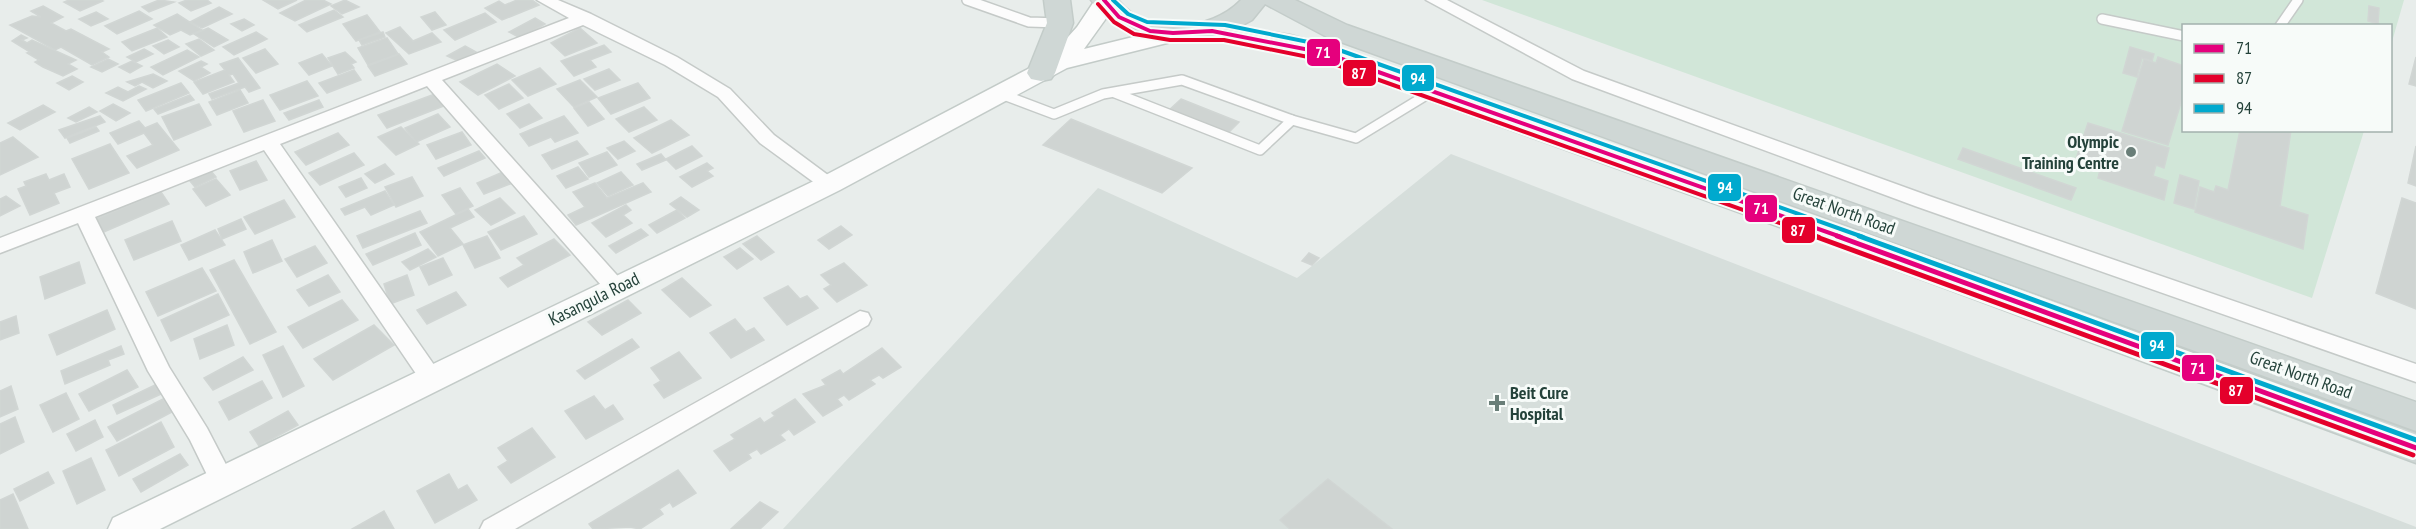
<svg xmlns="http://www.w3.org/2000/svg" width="2416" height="529" font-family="'PT Sans Narrow',sans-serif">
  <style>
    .built { fill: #d6dedb }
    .green { fill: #d1e6d8 }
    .building { fill: #cfd4d2; stroke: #d1d6d4; stroke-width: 1.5 }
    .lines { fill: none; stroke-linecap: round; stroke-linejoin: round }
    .service-casing { stroke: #c5cac8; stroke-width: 12 }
    .minor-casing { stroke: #c5cac8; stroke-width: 3 }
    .secondary-casing { stroke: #c3cbc8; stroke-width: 3 }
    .primary-casing { stroke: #c3ccc9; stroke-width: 3 }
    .service { stroke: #fcfcfc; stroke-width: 9 }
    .minor { fill: #fcfcfc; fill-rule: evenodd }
    .secondary { fill: #fcfcfc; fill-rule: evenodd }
    .primary { fill: #cfd7d5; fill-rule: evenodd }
    .bus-1-far1-casing { stroke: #f7fbf9; stroke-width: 8 }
    .bus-1-casing { stroke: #f7fbf9; stroke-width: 10 }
    .bus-2-far1-casing { stroke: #f7fbf9; stroke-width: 8 }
    .bus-2-casing { stroke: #f7fbf9; stroke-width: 10 }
    .bus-3-far1-casing { stroke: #f7fbf9; stroke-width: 8 }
    .bus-3-casing { stroke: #f7fbf9; stroke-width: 10 }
    .bus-1-far1 { stroke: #e5007d; stroke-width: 4 }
    .bus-1 { stroke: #e5007d; stroke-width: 5 }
    .bus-2-far1 { stroke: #e4002b; stroke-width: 4 }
    .bus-2 { stroke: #e4002b; stroke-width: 5 }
    .bus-3-far1 { stroke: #00a9ce; stroke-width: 4 }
    .bus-3 { stroke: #00a9ce; stroke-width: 5 }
    .poi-dot { fill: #697e78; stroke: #f7fbf9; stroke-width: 2 }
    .labels { text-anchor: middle; stroke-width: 6; stroke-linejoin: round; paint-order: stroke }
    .poi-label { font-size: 18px; font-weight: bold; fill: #24423a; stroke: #f7fbf9; text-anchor: end }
    .street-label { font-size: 18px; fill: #24423a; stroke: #f7fbf9 }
    .line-badge { stroke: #f7fbf9; stroke-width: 2 }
    .badge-label { font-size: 16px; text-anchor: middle; font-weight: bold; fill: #fff }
  </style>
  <rect width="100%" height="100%" fill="#e8edeb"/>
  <!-- built -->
  <polygon class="built" points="1451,154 2416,527 2416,529 783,529 1098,188 1297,278"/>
  <!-- green -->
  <polygon class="green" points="1482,0 2404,0 2391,45 2390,26 2184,26 2184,130 2364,131 2312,298"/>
  <!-- building -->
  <g class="building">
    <polygon points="69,0 101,0 103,1 80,11 64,2"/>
    <polygon points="159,0 174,2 149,12 142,7"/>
    <polygon points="187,0 207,0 211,3 191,11 179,3"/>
    <polygon points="263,0 297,0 278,9"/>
    <polygon points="306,0 323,0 331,4 295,21 280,13"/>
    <polygon points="345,0 359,7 342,14 331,6"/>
    <polygon points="517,0 532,0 539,5 502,20 485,8 499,1 505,5"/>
    <polygon points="43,6 63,17 51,23 66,31 71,29 109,49 102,52 109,57 92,65 61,47 55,50 10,25 32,16 41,17 31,11"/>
    <polygon points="2369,6 2379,8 2378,24 2368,21"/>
    <polygon points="219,7 232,14 202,28 190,22"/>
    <polygon points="334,10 343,17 307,32 299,25"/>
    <polygon points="139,11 152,19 117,34 105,26"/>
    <polygon points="96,12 108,19 91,26 79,19"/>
    <polygon points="435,12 446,25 432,30 421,17"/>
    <polygon points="485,13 496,22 455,40 444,30"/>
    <polygon points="177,14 202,30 190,35 181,30 170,35 154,25"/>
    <polygon points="367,15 380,32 356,41 343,24"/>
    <polygon points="535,18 545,24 520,38 509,32"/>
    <polygon points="244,19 254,25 242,31 231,24"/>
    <polygon points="400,27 413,41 432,33 441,42 409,54 386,33"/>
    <polygon points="157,28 167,37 132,51 122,42"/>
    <polygon points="208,28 228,40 214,47 194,34"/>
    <polygon points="580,28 597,43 565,56 551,43"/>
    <polygon points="256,32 267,39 234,55 223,47"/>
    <polygon points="383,32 385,37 362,45 359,40"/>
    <polygon points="21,35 27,38 22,40 27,43 32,40 76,60 68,64 77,69 63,76 43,67 35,62 39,60 27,53 30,52 12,41"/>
    <polygon points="387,38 398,54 368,65 358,48"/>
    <polygon points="199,39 214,50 201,56 186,44"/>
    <polygon points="168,40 179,47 164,54 153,46"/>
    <polygon points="604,45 611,52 590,60 596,67 574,76 561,61"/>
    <polygon points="465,46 476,52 458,61 447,56"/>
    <polygon points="2130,47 2154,54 2152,61 2142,58 2137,77 2123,73"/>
    <polygon points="144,49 153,54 136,62 127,57"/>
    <polygon points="265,49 278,64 256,73 243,58"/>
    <polygon points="187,50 199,57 163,75 151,67"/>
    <polygon points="345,52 356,62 351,64 354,68 338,74 328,58"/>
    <polygon points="322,54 332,66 309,75 299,63"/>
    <polygon points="399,54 407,64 375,76 368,66"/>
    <polygon points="2158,57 2184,66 2184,93 2168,145 2122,131 2144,59 2156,63"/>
    <polygon points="2416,57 2416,86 2409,84"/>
    <polygon points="238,58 260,88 249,92 245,87 212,99 209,94 239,83 233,74 229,75 234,82 203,94 194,82 225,70 220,64"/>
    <polygon points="108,59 118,64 102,72 91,67"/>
    <polygon points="132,61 142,66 130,73 119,67"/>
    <polygon points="201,61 207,64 201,67 210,73 194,81 179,71"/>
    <polygon points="497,64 515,76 478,95 460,82"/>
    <polygon points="540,68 556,84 528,96 512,80"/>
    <polygon points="609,69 620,80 595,90 584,79"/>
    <polygon points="354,70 361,80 327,93 319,83"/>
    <polygon points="153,74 167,81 153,88 142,82 135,86 127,82"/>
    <polygon points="72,76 83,82 69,90 57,83"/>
    <polygon points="580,80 597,97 574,107 557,89"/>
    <polygon points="307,81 318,96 280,110 270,95"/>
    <polygon points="181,83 189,93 146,111 138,100"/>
    <polygon points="638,83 650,98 611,114 598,98"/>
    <polygon points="509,84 523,98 499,109 485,95"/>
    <polygon points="139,86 146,89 123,101 106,93 118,87 128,92"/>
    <polygon points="240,90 248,103 217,115 209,102"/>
    <polygon points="435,94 444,106 387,128 378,115"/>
    <polygon points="190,95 194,100 158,114 154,109"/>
    <polygon points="1181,99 1239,122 1225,136 1167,112"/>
    <polygon points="263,100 275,121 244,132 233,111"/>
    <polygon points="319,100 323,107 289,120 284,113"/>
    <polygon points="589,102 604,119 588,126 574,108"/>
    <polygon points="113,104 130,113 116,121 100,111"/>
    <polygon points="199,104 211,125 174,140 162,117"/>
    <polygon points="529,104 542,118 520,128 507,114"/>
    <polygon points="43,105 55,112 20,130 8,123"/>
    <polygon points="89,107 97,112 76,122 68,118"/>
    <polygon points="644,107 657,120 629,132 616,119"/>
    <polygon points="438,114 450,127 416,142 405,128"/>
    <polygon points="100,116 105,122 65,138 59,130"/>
    <polygon points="564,116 578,133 555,142 551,137 529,146 520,134"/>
    <polygon points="1071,119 1192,168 1162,193 1043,145"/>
    <polygon points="671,120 689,135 652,153 634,138"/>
    <polygon points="139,121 145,128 157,123 179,150 137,168 127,156 153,145 144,133 118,144 110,133"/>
    <polygon points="2088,123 2169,148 2164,168 2156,165 2153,176 2168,181 2164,200 2098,178 2100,170 2075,162"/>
    <polygon points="96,127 99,131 70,143 67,138"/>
    <polygon points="401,127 419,144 396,155 378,137"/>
    <polygon points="2240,130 2291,130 2280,206 2308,215 2303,249 2195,212 2200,187 2214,192 2216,186 2228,190"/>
    <polygon points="462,132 471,145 436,159 427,145"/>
    <polygon points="338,133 349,145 306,165 295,152"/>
    <polygon points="13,137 38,157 0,175 0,143"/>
    <polygon points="577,141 588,154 552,169 542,155"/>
    <polygon points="624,141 635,151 618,159 607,148"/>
    <polygon points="110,144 129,173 89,189 72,159"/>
    <polygon points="692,146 702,156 676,169 666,159"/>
    <polygon points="2416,146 2416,186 2408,183"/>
    <polygon points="1963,148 2076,188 2071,200 1958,159"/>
    <polygon points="479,151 485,158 444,176 438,168"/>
    <polygon points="607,152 617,165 589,177 579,163"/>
    <polygon points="354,153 364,165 320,185 309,173"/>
    <polygon points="661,154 666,160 642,170 637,164"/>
    <polygon points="256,161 267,180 240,190 230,171"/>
    <polygon points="707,163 713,168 707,171 713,176 692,187 680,177"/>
    <polygon points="385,164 394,174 375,183 365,174"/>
    <polygon points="578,167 588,179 566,188 557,176"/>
    <polygon points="211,171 216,177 195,187 190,181"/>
    <polygon points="503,172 510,184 484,194 477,183"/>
    <polygon points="621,172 633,185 608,196 597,183"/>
    <polygon points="46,174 49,180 64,174 70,187 54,193 59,203 30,215 18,189 26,186 24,182"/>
    <polygon points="2180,175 2199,181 2194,209 2174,203"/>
    <polygon points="412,177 423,196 396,207 385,187"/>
    <polygon points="361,178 367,188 346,197 339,187"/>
    <polygon points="216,179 230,195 206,206 193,189"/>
    <polygon points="595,183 607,198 643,183 651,192 576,225 568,215 585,207 573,192"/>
    <polygon points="460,188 473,206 456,214 442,195"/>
    <polygon points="385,191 394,205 371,215 365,207 345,215 341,209"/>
    <polygon points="161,192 169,204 99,234 91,221"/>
    <polygon points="6,196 20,206 0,216 0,199"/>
    <polygon points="681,197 699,210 687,217 670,204"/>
    <polygon points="500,198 515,213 491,225 475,210"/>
    <polygon points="2402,198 2416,203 2416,309 2376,293"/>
    <polygon points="284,200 295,217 255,234 244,217"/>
    <polygon points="626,205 631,210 623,215 632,223 606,237 592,223"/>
    <polygon points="468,209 474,217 450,228 463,244 438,256 420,232"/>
    <polygon points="677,210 685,218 657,233 649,225"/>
    <polygon points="420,211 427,223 363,248 357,236"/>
    <polygon points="524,216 537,234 501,250 488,232"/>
    <polygon points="241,219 246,229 222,239 218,229"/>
    <polygon points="172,221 181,241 134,260 125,240"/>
    <polygon points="841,226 852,235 829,249 818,240"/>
    <polygon points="641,229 648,235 616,253 609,246"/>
    <polygon points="215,230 225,245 189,260 181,245"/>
    <polygon points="415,233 421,245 373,265 366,254"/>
    <polygon points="487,236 500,258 475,268 463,245"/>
    <polygon points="757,236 774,252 761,260 743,244"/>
    <polygon points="554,239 570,255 508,287 500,278 524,265 517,258"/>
    <polygon points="272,240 282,261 253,273 244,252"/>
    <polygon points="315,246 327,263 297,277 285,259"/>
    <polygon points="740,248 753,259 737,269 724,257"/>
    <polygon points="428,249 436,257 410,270 402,262"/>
    <polygon points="1309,253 1319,258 1312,265 1302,261"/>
    <polygon points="443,258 452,275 429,285 420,267"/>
    <polygon points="234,260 276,332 250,344 210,270"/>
    <polygon points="79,262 85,283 45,299 40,277"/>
    <polygon points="844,263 867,285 837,302 824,289 831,285 821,275"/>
    <polygon points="202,268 216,291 158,316 146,292"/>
    <polygon points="328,275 340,292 309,306 297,290"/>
    <polygon points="407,275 414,295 390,304 384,284"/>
    <polygon points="682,278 711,305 690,317 662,290"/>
    <polygon points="788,286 800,299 807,296 818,308 787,325 764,298"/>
    <polygon points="456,292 466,305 427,324 417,310"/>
    <polygon points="218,294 229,315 171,341 161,320"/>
    <polygon points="342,300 358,320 303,348 288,327"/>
    <polygon points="628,300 641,313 602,335 588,322"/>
    <polygon points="107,310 115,329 57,355 49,335"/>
    <polygon points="16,316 19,333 0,340 0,322"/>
    <polygon points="735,319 746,332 754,328 764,340 731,358 710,333"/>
    <polygon points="227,325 234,345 200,359 194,339"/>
    <polygon points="374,325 394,345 333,380 314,359"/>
    <polygon points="632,339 639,347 585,379 577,371"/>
    <polygon points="121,346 124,354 108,360 110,365 65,384 61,371"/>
    <polygon points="283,346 304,386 283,397 263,355"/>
    <polygon points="882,348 901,367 883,378 879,375 870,380 875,384 849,400 844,395 837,399 842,405 823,416 803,394 826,385 822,380 840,370 843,374"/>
    <polygon points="679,352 701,378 664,398 654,385 661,381 651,368"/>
    <polygon points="243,357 253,370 213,390 204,378"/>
    <polygon points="127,370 138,387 89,411 79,394"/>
    <polygon points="262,381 272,398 229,420 219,402"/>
    <polygon points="157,384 161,394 117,414 113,405"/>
    <polygon points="11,386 18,409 0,417 0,391"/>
    <polygon points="66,393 79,419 53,432 40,405"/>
    <polygon points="594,396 605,410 613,405 623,419 586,439 565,411"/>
    <polygon points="163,399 172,412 117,441 108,427"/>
    <polygon points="795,399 815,422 794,435 789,429 780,435 785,440 761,454 757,449 748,454 751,458 730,471 714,451 735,439 731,435 760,418 764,423 775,416 772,413"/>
    <polygon points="288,411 298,425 259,446 250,432"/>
    <polygon points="15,417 24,442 0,454 0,424"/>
    <polygon points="95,420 103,437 76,451 67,434"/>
    <polygon points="161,422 174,447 119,476 106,450"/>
    <polygon points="532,428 555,457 511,483 498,467 508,461 498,448"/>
    <polygon points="180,454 188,465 141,492 133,479"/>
    <polygon points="91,458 105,490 77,504 63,471"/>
    <polygon points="678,470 696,493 673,507 670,502 659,509 663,514 640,529 630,527 593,529 589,524"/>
    <polygon points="48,472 54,483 20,501 14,489"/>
    <polygon points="449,474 458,490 467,485 477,500 435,523 417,491"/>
    <polygon points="1328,479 1392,529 1290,529 1280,520"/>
    <polygon points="13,494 28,529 0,529 0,500"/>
    <polygon points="760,502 778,512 760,529 731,529"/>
    <polygon points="384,511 394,529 352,529"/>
  </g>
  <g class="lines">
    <!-- service casing -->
    <g class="service-casing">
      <g id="service">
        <polyline points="967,0 1029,22 1059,23"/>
        <polyline points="2102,19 2184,36"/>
        <polyline points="2280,26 2298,0"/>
        <polyline points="1115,93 1260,150 1292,120"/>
        <polyline points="1001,94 1054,114 1103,94 1182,80 1292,120 1356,138 1433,91"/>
      </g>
    </g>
    <!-- minor casing -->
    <g class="minor-casing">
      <g id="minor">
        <polygon points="537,0 558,0 591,14 677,57 730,89 774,135 840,184 837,189 823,189 760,143 718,97 665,65 583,25 442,80 624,283 627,288 624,293 616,296 608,293 427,86 280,144 439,372 442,378 439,384 431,387 423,384 264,150 95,217 169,367 207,428 234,480 231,487 222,490 213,487 190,440 148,371 78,223 0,253 0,238 569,18"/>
        <polygon points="1426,0 1447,0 1584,71 1929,196 2416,364 2416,382 1915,206 1572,79"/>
        <polygon points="860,311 868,313 871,319 868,325 515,529 480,529 484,521"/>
      </g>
    </g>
    <!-- secondary casing -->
    <g class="secondary-casing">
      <polygon id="secondary" points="1095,0 1115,0 1117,3 1084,49 1178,26 1187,28 1190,33 1187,38 1067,68 840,190 160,529 108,529 113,518 820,178 1049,58 1077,27"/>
    </g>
    <!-- primary casing -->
    <g class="primary-casing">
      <g id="primary">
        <polygon points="1044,0 1070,0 1073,23 1055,73 1051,79 1041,81 1031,79 1027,73 1047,23"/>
        <path d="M1091,0H1118C1146,36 1211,32 1241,0H1295L1347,25L2416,402V431L1327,37L1265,4L1252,20L1239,27L1290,35L1335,47L2416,433V463L1821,242L1315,59C1288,51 1261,47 1234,42C1225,41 1215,37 1206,38C1157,41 1123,46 1091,0Z"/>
      </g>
    </g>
    <!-- service -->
    <use href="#service" class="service"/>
    <!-- minor -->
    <use href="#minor" class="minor"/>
    <!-- secondary -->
    <use href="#secondary" class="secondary"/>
    <!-- primary -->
    <use href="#primary" class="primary"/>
    <!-- bus-1-far1 casing -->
    <g class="bus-1-far1-casing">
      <polyline id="bus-1-far1" points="1104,0 1119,17 1150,31 1173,33 1212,31 1325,53 1841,237"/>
    </g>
    <!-- bus-1 casing -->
    <g class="bus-1-casing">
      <polyline id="bus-1" points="1837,236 2416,448"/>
    </g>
    <!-- bus-2-far1 casing -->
    <g class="bus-2-far1-casing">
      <polyline id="bus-2-far1" points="1098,4 1114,22 1134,34 1170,40 1224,40 1323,60 1819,237"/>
    </g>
    <!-- bus-2 casing -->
    <g class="bus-2-casing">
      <polyline id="bus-2" points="1814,236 2413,455"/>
    </g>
    <!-- bus-3-far1 casing -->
    <g class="bus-3-far1-casing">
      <polyline id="bus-3-far1" points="1113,0 1128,14 1147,22 1225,25 1328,46 1863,237"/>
    </g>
    <!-- bus-3 casing -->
    <g class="bus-3-casing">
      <polyline id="bus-3" points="1859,236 2416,440"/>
    </g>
    <!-- bus-1-far1 -->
    <use href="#bus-1-far1" class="bus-1-far1"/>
    <!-- bus-1 -->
    <use href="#bus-1" class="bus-1"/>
    <!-- bus-2-far1 -->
    <use href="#bus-2-far1" class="bus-2-far1"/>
    <!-- bus-2 -->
    <use href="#bus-2" class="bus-2"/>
    <!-- bus-3-far1 -->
    <use href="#bus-3-far1" class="bus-3-far1"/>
    <!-- bus-3 -->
    <use href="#bus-3" class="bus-3"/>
  </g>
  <!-- markers -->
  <g class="poi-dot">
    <circle cx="2131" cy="152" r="6"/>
    <path d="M1494 394h6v6h6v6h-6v6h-6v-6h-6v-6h6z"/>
  </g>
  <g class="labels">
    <!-- poi labels -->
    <g class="poi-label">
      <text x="2119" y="148">Olympic<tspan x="2119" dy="21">Training Centre</tspan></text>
      <text x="1510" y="399" text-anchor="start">Beit Cure<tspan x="1510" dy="21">Hospital</tspan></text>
    </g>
    <!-- street labels -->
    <g class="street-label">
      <text transform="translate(1844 211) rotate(20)" y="6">Great North Road</text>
      <text transform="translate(594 299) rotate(-26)" y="6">Kasangula Road</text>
      <text transform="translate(2301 375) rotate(20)" y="6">Great North Road</text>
    </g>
  </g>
  <g class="line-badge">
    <rect x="1306" y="38" width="35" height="29" rx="6" fill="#e5007d"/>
    <rect x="1342" y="59" width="35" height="28" rx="6" fill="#e4002b"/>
    <rect x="1401" y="64" width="34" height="28" rx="6" fill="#00a9ce"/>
    <rect x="1707" y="173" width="35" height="29" rx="6" fill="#00a9ce"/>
    <rect x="1744" y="194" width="34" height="29" rx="6" fill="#e5007d"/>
    <rect x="1781" y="216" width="35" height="28" rx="6" fill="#e4002b"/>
    <rect x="2140" y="331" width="35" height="29" rx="6" fill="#00a9ce"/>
    <rect x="2181" y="354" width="34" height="28" rx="6" fill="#e5007d"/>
    <rect x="2219" y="376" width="35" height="29" rx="6" fill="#e4002b"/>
  </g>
  <g class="badge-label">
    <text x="1323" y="58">71</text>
    <text x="1359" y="79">87</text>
    <text x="1418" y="84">94</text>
    <text x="1725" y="193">94</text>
    <text x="1761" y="214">71</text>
    <text x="1798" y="236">87</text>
    <text x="2157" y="351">94</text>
    <text x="2198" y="374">71</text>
    <text x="2236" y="396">87</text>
  </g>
  <!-- legend -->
  <rect x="2182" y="24" width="210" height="108" fill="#f7fbf9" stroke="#a3b1ad" stroke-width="1.5"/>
  <rect x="2194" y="44" width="30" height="9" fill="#e5007d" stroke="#a3b1ad" stroke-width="1.5"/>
  <text x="2236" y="54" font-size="18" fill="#24423a">71</text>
  <rect x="2194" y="74" width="30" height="9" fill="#e4002b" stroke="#a3b1ad" stroke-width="1.5"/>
  <text x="2236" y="84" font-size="18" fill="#24423a">87</text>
  <rect x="2194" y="104" width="30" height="9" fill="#00a9ce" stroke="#a3b1ad" stroke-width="1.5"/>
  <text x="2236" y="114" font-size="18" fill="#24423a">94</text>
</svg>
